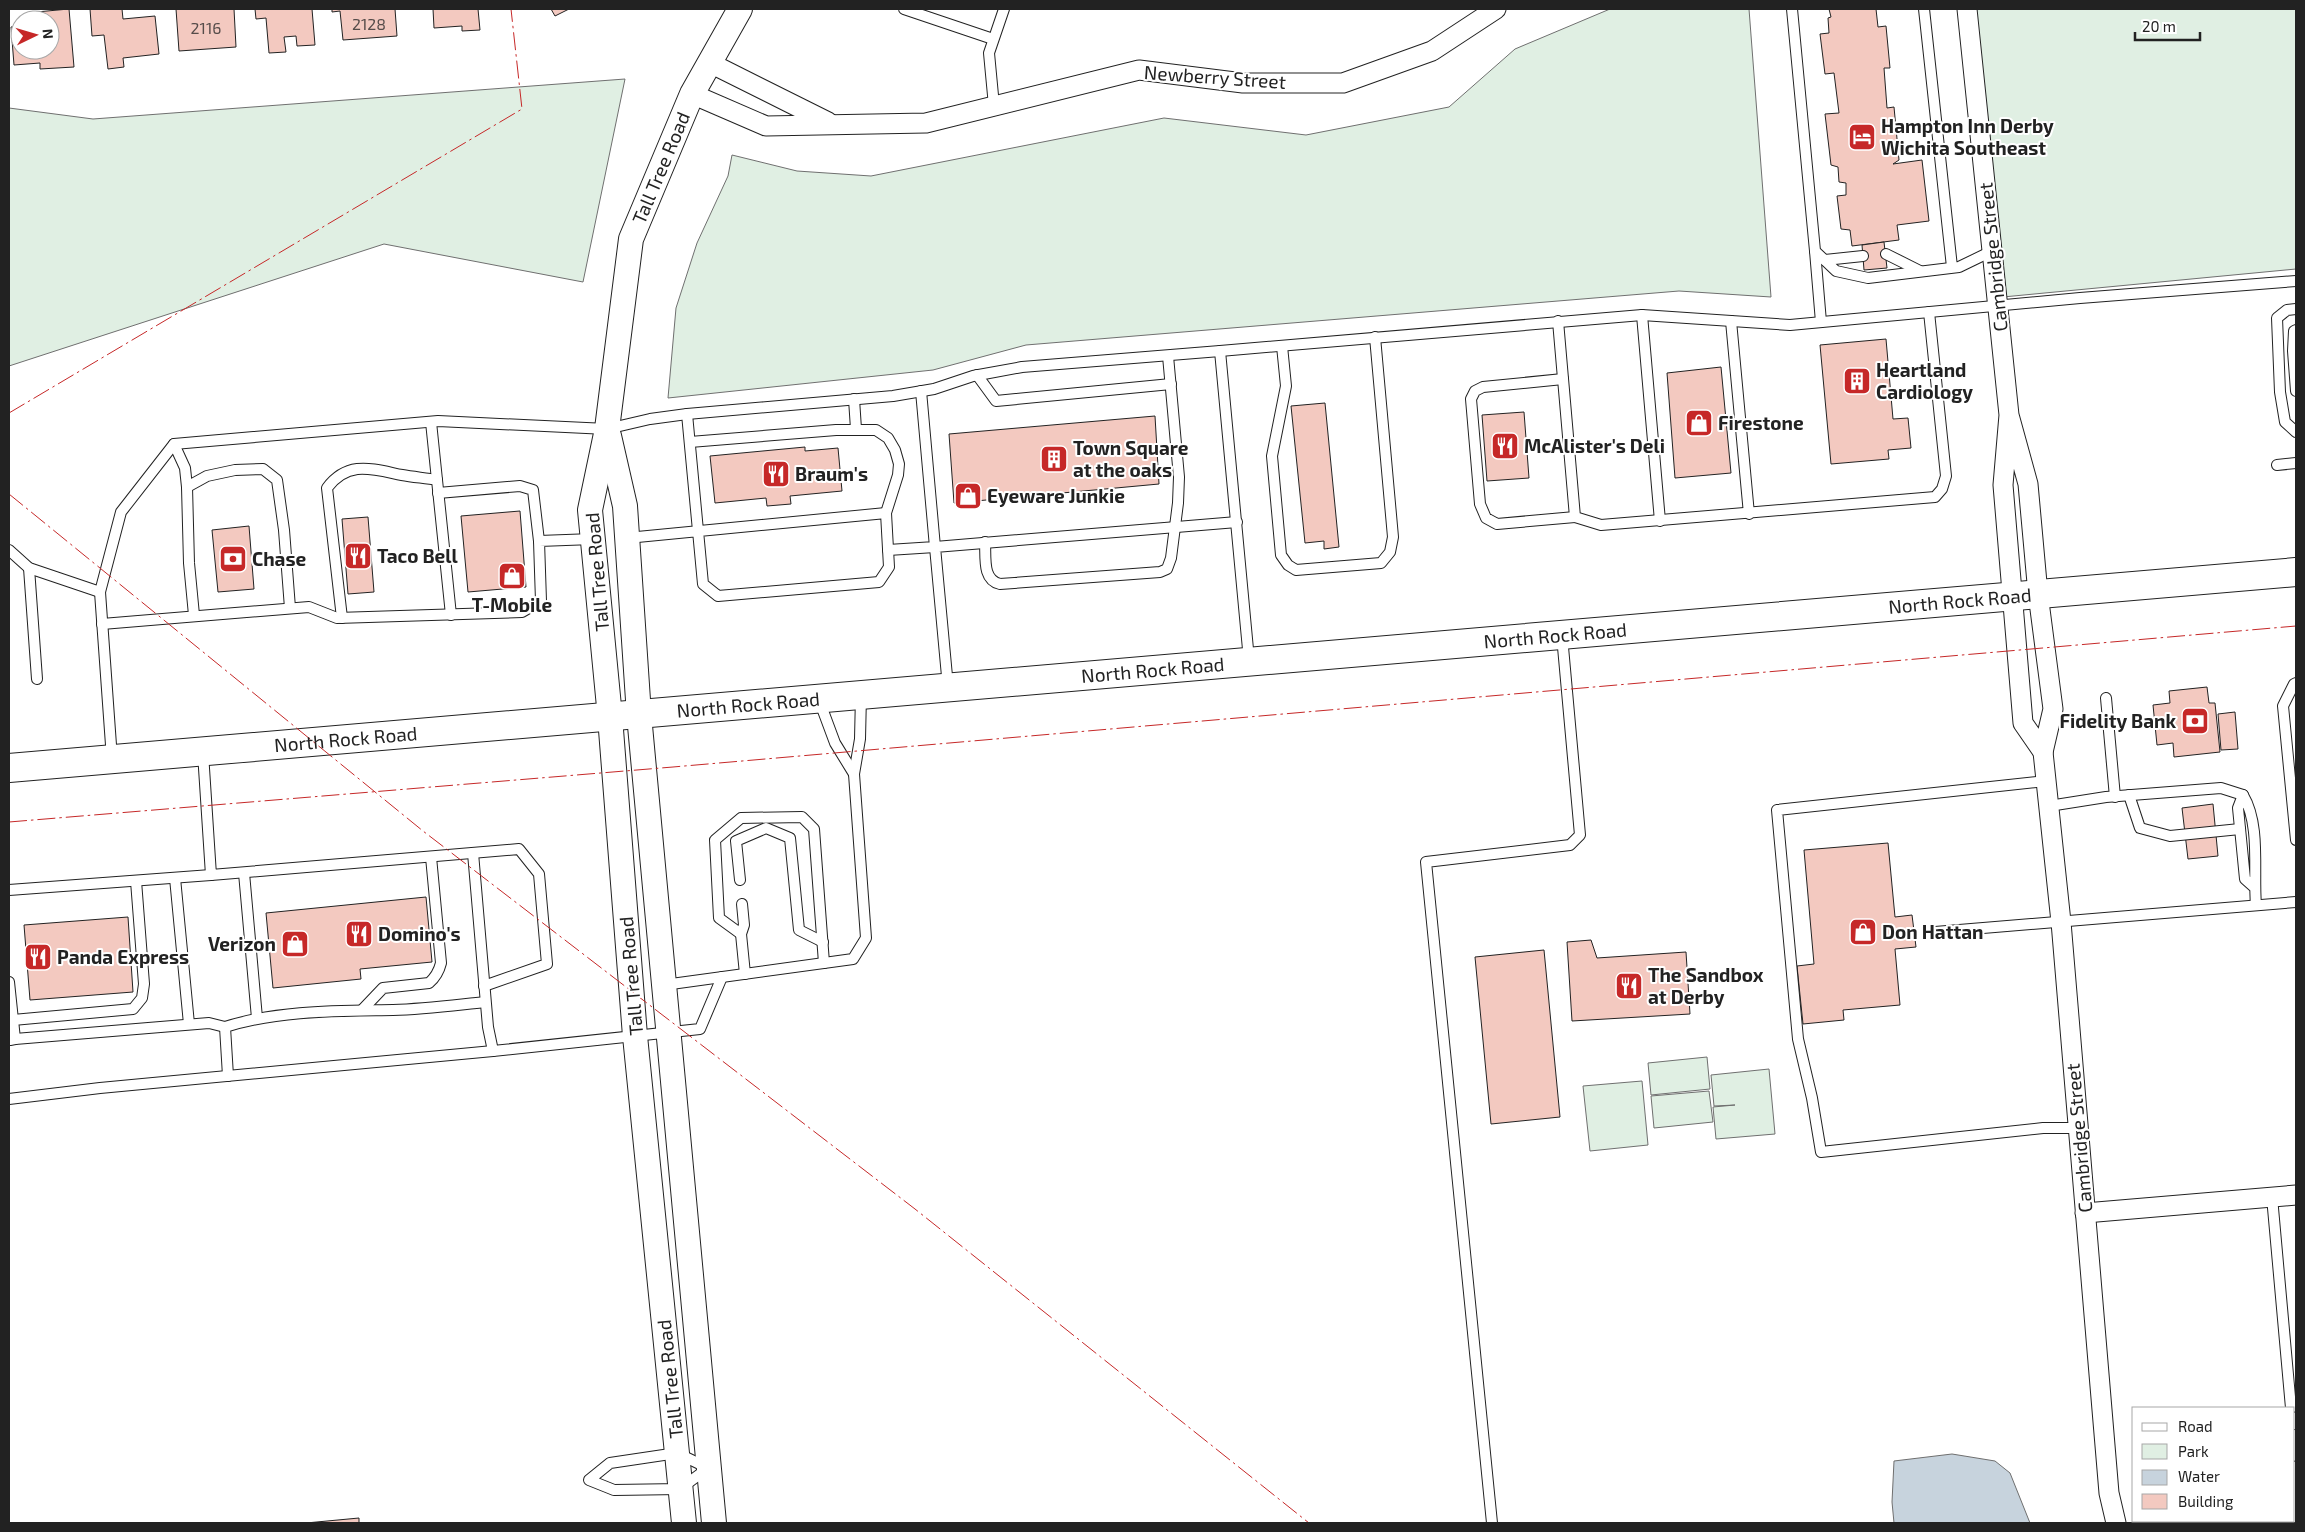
<svg xmlns="http://www.w3.org/2000/svg" width="2305" height="1532" font-family="'Exo 2',sans-serif">
  <style>
    .green { fill: #e0efe3; stroke: #6f6f6f }
    .water { fill: #c7d3dd; stroke: #6f6f6f }
    .building { fill: #f3c9c0; stroke: #222 }
    .lines { fill: none; stroke-linecap: round; stroke-linejoin: round }
    .service-casing { stroke: #222; stroke-width: 12 }
    .minor-casing { stroke: #222; stroke-width: 21 }
    .tertiary-casing { stroke: #222; stroke-width: 26 }
    .secondary-casing { stroke: #222; stroke-width: 30 }
    .service { stroke: #fff; stroke-width: 10 }
    .minor { stroke: #fff; stroke-width: 19 }
    .tertiary { stroke: #fff; stroke-width: 24 }
    .secondary { stroke: #fff; stroke-width: 28 }
    .power { stroke: #c62828; stroke-width: 1; stroke-dasharray: 18 4 2.5 4; stroke-linecap: butt }
    .labels { text-anchor: middle; stroke-width: 4; stroke-linejoin: round; paint-order: stroke }
    .number-label { font-size: 16px; fill: #564c4a }
    .street-label { font-size: 19px; fill: #222; stroke: #fff }
    .poi-label { font-size: 19px; font-weight: bold; fill: #222; stroke: #fff; text-anchor: start }
  </style>
  <rect width="100%" height="100%" fill="#fff"/>
  <!-- green -->
  <g class="green">
    <polygon points="1610,9 1749,9 1771,297 1679,291 1026,345 933,370 668,398 676,308 697,243 728,176 732,155 797,171 871,176 1164,118 1306,135 1449,107 1515,49"/>
    <polygon points="1975,9 2296,9 2296,269 2003,297"/>
    <polygon points="625,79 583,282 384,244 9,366 9,108 93,119"/>
    <polygon points="1707,1057 1710,1089 1651,1095 1648,1063"/>
    <polygon points="1769,1069 1775,1134 1716,1139 1713,1107 1735,1105 1714,1106 1711,1075"/>
    <polygon points="1642,1081 1648,1145 1590,1151 1583,1086"/>
    <polygon points="1709,1091 1713,1122 1654,1128 1651,1096"/>
  </g>
  <!-- water -->
  <polygon class="water" points="1952,1454 1995,1461 2010,1473 2030,1523 1894,1523 1892,1502 1894,1461"/>
  <!-- building -->
  <g class="building">
    <polygon points="69,9 74,67 40,69 40,63 14,65 11,27 20,26 20,50 50,50 50,20 36,20 36,12"/>
    <polygon points="90,9 122,9 123,19 155,16 159,54 123,58 124,67 108,69 104,35 92,36"/>
    <polygon points="176,9 234,9 236,47 179,51"/>
    <polygon points="255,9 312,9 315,45 297,46 296,36 284,37 286,52 269,53 266,18 256,19"/>
    <polygon points="332,9 395,9 397,36 343,40 340,11 332,12"/>
    <polygon points="433,9 478,9 480,30 462,31 462,26 434,28"/>
    <polygon points="551,9 569,9 555,16"/>
    <polygon points="1829,9 1876,9 1878,27 1886,26 1890,68 1884,68 1887,108 1894,107 1899,160 1893,164 1922,160 1929,221 1897,225 1899,240 1852,246 1850,230 1841,229 1837,196 1846,195 1846,183 1839,182 1838,167 1831,165 1825,114 1839,113 1834,73 1825,74 1820,34 1829,33 1828,18 1831,17"/>
    <polygon points="1884,242 1887,268 1864,270 1862,245"/>
    <polygon points="1886,339 1893,419 1908,418 1911,448 1888,450 1889,459 1831,464 1820,345"/>
    <polygon points="1721,367 1731,473 1675,478 1667,373"/>
    <polygon points="1325,403 1339,547 1324,549 1324,541 1305,543 1291,406"/>
    <polygon points="1524,412 1529,478 1487,481 1482,415"/>
    <polygon points="1155,416 1159,484 954,503 949,434"/>
    <polygon points="805,447 805,451 838,448 842,491 790,496 791,504 767,506 766,498 715,503 710,456"/>
    <polygon points="520,511 526,587 468,592 461,516"/>
    <polygon points="368,517 374,592 348,594 342,519"/>
    <polygon points="249,526 254,589 218,592 212,530"/>
    <polygon points="2207,687 2209,703 2215,703 2220,752 2174,757 2173,743 2157,745 2153,705 2170,703 2169,691"/>
    <polygon points="2235,712 2238,749 2221,750 2218,714"/>
    <polygon points="2213,804 2218,856 2188,859 2182,808"/>
    <polygon points="1888,843 1895,917 1912,915 1916,947 1895,949 1900,1005 1843,1010 1844,1020 1803,1024 1797,966 1814,964 1804,850"/>
    <polygon points="426,897 432,962 360,969 361,979 273,988 266,913"/>
    <polygon points="128,917 133,992 30,1000 24,925"/>
    <polygon points="1591,940 1597,958 1686,952 1690,1014 1572,1021 1567,942"/>
    <polygon points="1544,950 1560,1117 1491,1124 1475,957"/>
    <polygon points="359,1518 359,1523 306,1523"/>
  </g>
  <g class="lines">
    <!-- service casing -->
    <g class="service-casing">
      <g id="service">
        <polyline points="904,9 993,39"/>
        <polyline points="1792,9 1815,251 1836,271 1868,278 1959,267 1992,251"/>
        <polyline points="1924,9 1952,267"/>
        <polyline points="994,106 989,53 1004,9"/>
        <polyline points="1815,251 1821,322"/>
        <polyline points="1886,254 1920,271"/>
        <polyline points="1825,260 1863,256"/>
        <polyline points="2296,309 2287,310 2277,318 2280,392 2285,422 2296,432"/>
        <polyline points="1642,315 1660,521"/>
        <polyline points="1558,321 1575,517 1601,525 1935,497 1942,489 1946,476 1929,312"/>
        <polyline points="1731,321 1749,514"/>
        <polyline points="2296,330 2294,331 2293,351 2296,391"/>
        <polyline points="1282,346 1286,386 1272,456 1281,555 1288,565 1296,570 1381,563 1390,552 1393,537 1375,337"/>
        <polyline points="1220,351 1642,315 1790,325 2080,298 2296,281"/>
        <polyline points="977,375 996,401 1171,384"/>
        <polyline points="1563,379 1483,387 1475,391 1471,399 1480,504 1486,518 1497,524 1575,517"/>
        <polyline points="854,399 856,429"/>
        <polyline points="431,422 451,615"/>
        <polyline points="690,442 836,430 876,430 888,438 895,450 899,464 898,475 886,513"/>
        <polyline points="174,444 185,468 187,487 189,563 194,615"/>
        <polyline points="2277,465 2296,463"/>
        <polyline points="187,487 207,476 235,470 263,469 277,480 284,530 290,608"/>
        <polyline points="438,493 520,486 533,490 539,541"/>
        <polyline points="627,538 886,513 889,567 879,582 718,596 703,584 687,414"/>
        <path d="M985,542C986,557 982,580 1000,584L1160,572L1167,569L1171,558L1178,503L1179,477L1168,356"/>
        <polyline points="9,550 29,568 100,592"/>
        <polyline points="888,550 935,547 921,391"/>
        <polyline points="29,568 37,679"/>
        <path d="M342,618L327,488C348,460 372,469 402,475C413,477 425,478 437,480"/>
        <polyline points="102,624 309,607 337,618 522,612 541,601 539,541 593,539"/>
        <polyline points="2296,683 2294,684 2283,706 2296,840"/>
        <polyline points="948,687 935,547 1237,522"/>
        <polyline points="2106,698 2115,797"/>
        <polyline points="819,700 835,743 854,774"/>
        <polyline points="203,753 211,875 519,849 539,874 547,964 484,986"/>
        <polyline points="112,759 100,592 121,512 174,444 438,421 607,429 650,419 687,414 893,396 934,389 973,376 1022,367 1220,351 1249,660"/>
        <polyline points="2046,781 1777,810 1798,1039 1812,1098 1821,1152 2043,1128 2078,1128"/>
        <polyline points="2129,795 2140,828 2170,836 2240,829"/>
        <polyline points="2049,806 2106,797 2221,788 2243,795"/>
        <polyline points="473,853 488,1027 493,1051"/>
        <polyline points="244,873 257,1018"/>
        <polyline points="175,878 189,1024"/>
        <polyline points="740,880 736,841 766,828 790,838 799,930 823,942"/>
        <path d="M2254,887L2245,879L2238,808L2243,795C2261,825 2253,872 2256,905"/>
        <polyline points="9,890 211,875"/>
        <polyline points="742,904 744,925 741,934 745,974"/>
        <polyline points="1935,932 2296,902"/>
        <polyline points="741,934 719,918 715,840 741,818 802,817 814,829 824,963"/>
        <polyline points="9,982 15,1039 10,1040"/>
        <polyline points="664,985 853,959 866,938 854,774 860,739 861,695"/>
        <path d="M363,1009L383,988L429,983C436,977 439,971 441,963L431,857"/>
        <polyline points="13,1020 133,1009 142,998 144,984 136,881"/>
        <polyline points="15,1039 209,1023 225,1027"/>
        <path d="M228,1076L225,1027C279,1010 338,1011 393,1010C424,1009 455,1005 485,1002"/>
        <polyline points="9,1099 100,1088 493,1051 700,1029 722,977"/>
        <polyline points="2272,1197 2291,1408"/>
        <polyline points="2294,1435 2296,1456"/>
        <polygon points="677,1453 708,1468 680,1489 614,1490 589,1480 610,1463"/>
        <polyline points="1492,1523 1426,862 1570,845 1580,835 1562,636"/>
      </g>
    </g>
    <!-- minor casing -->
    <g class="minor-casing">
      <g id="minor">
        <polyline points="1967,9 2009,415 2028,484 2038,594 2053,709 2043,752 2023,723 2003,485 2009,415"/>
        <polyline points="710,63 828,122"/>
        <polyline points="692,94 766,126 926,123 1139,70 1243,83 1343,83 1432,51 1496,9"/>
        <polyline points="2043,752 2061,922 2109,1493 2116,1523"/>
        <polyline points="2085,1213 2296,1195"/>
      </g>
    </g>
    <!-- tertiary casing -->
    <g class="tertiary-casing">
      <g id="tertiary">
        <polyline points="609,436 625,506 639,715 714,1523"/>
        <path id="s1" d="M684,1523L635,1036L610,717L590,510L607,429L631,239L692,94L740,9"/>
      </g>
    </g>
    <!-- secondary casing -->
    <g class="secondary-casing">
      <g id="secondary">
        <path id="s2" d="M9,768L2296,572"/>
      </g>
    </g>
    <!-- service -->
    <use href="#service" class="service"/>
    <!-- minor -->
    <use href="#minor" class="minor"/>
    <!-- tertiary -->
    <use href="#tertiary" class="tertiary"/>
    <!-- secondary -->
    <use href="#secondary" class="secondary"/>
    <!-- power -->
    <g class="power">
      <polyline points="9,413 522,109 511,9"/>
      <polyline points="9,494 423,831 915,1209 1309,1523"/>
      <polyline points="9,822 673,767 2296,626"/>
    </g>
  </g>
  <!-- icons -->
  <defs>
    <g id="hotel-square" transform="scale(1.4375)"><rect x="-9" y="-9" width="18" height="18" rx="4" fill="#c62828" stroke="#fff"/><path d="M-6-4.5h1.5V1H6V5H4.5V3h-9V5H-6ZM-4 0a1.8 1.8 0 1 1 3.6 0ZM.5 0V-2.5h3Q6-2.5 6 0Z" fill="#fff"/></g>
    <g id="building-square" transform="scale(1.4375)"><rect x="-9" y="-9" width="18" height="18" rx="4" fill="#c62828" stroke="#fff"/><path d="M-4-6H4V6H1V3H-1V6H-4ZM-2.5-4.3h1.7v1.8h-1.7ZM.8-4.3h1.7v1.8H.8ZM-2.5-1h1.7V.8h-1.7ZM.8-1h1.7V.8H.8Z" fill="#fff"/></g>
    <g id="shop-square" transform="scale(1.4375)"><rect x="-9" y="-9" width="18" height="18" rx="4" fill="#c62828" stroke="#fff"/><path d="M-5-2.5h2.3a2.7 3.5 0 0 1 5.4 0H5L5.5 6h-11ZM-1.5-2.5h3a1.5 2.3 0 0 0-3 0Z" fill="#fff"/></g>
    <g id="restaurant-square" transform="scale(1.4375)"><rect x="-9" y="-9" width="18" height="18" rx="4" fill="#c62828" stroke="#fff"/><path d="M-5-6h1v4h1v-4h1v4h1v-4h1v5L-1.5 .5V6h-2V.5L-5-1ZM5-6V6H3V1.5H1.5Q1.5-4 5-6Z" fill="#fff"/></g>
    <g id="bank-square" transform="scale(1.4375)"><rect x="-9" y="-9" width="18" height="18" rx="4" fill="#c62828" stroke="#fff"/><path d="M-6-4H6V4H-6ZM0-2.3a2.3 2.3 0 1 0 0 4.6a2.3 2.3 0 1 0 0-4.6Z" fill="#fff"/></g>
  </defs>
  <g fill-rule="evenodd">
    <use href="#hotel-square" x="1862" y="137"/>
    <use href="#building-square" x="1857" y="381"/>
    <use href="#shop-square" x="1699" y="423"/>
    <use href="#restaurant-square" x="1505" y="446"/>
    <use href="#building-square" x="1054" y="459"/>
    <use href="#restaurant-square" x="776" y="474"/>
    <use href="#shop-square" x="968" y="496"/>
    <use href="#restaurant-square" x="358" y="556"/>
    <use href="#bank-square" x="233" y="559"/>
    <use href="#shop-square" x="512" y="576"/>
    <use href="#bank-square" x="2195" y="721"/>
    <use href="#shop-square" x="1863" y="932"/>
    <use href="#restaurant-square" x="359" y="934"/>
    <use href="#shop-square" x="295" y="944"/>
    <use href="#restaurant-square" x="38" y="957"/>
    <use href="#restaurant-square" x="1629" y="986"/>
  </g>
  <g class="labels">
    <!-- number labels -->
    <g class="number-label">
      <text x="369" y="30">2128</text>
      <text x="206" y="34">2116</text>
    </g>
    <!-- street labels -->
    <g class="street-label">
      <text transform="translate(1215 77) rotate(4)" y="7">Newberry Street</text>
      <text dy="7" stroke="none"><textPath href="#s1" startOffset="1369">Tall Tree Road</textPath></text>
      <text transform="translate(1993 257) rotate(-96)" y="7">Cambridge Street</text>
      <text transform="translate(597 572) rotate(-95)" y="7">Tall Tree Road</text>
      <text dy="7" stroke="none"><textPath href="#s2" startOffset="1958">North Rock Road</textPath></text>
      <text dy="7" stroke="none"><textPath href="#s2" startOffset="1552">North Rock Road</textPath></text>
      <text dy="7" stroke="none"><textPath href="#s2" startOffset="1148">North Rock Road</textPath></text>
      <text dy="7" stroke="none"><textPath href="#s2" startOffset="742">North Rock Road</textPath></text>
      <text dy="7" stroke="none"><textPath href="#s2" startOffset="338">North Rock Road</textPath></text>
      <text transform="translate(631 976) rotate(-95)" y="7">Tall Tree Road</text>
      <text transform="translate(2079 1138) rotate(-95)" y="7">Cambridge Street</text>
      <text transform="translate(670 1379) rotate(-96)" y="7">Tall Tree Road</text>
    </g>
    <!-- poi labels -->
    <g class="poi-label">
      <text x="1881" y="133">Hampton Inn Derby<tspan x="1881" dy="22">Wichita Southeast</tspan></text>
      <text x="1876" y="377">Heartland<tspan x="1876" dy="22">Cardiology</tspan></text>
      <text x="1718" y="430">Firestone</text>
      <text x="1524" y="453">McAlister's Deli</text>
      <text x="1073" y="455">Town Square<tspan x="1073" dy="22">at the oaks</tspan></text>
      <text x="795" y="481">Braum's</text>
      <text x="987" y="503">Eyeware Junkie</text>
      <text x="377" y="563">Taco Bell</text>
      <text x="252" y="566">Chase</text>
      <text x="512" y="612" text-anchor="middle">T-Mobile</text>
      <text x="2176" y="728" text-anchor="end">Fidelity Bank</text>
      <text x="1882" y="939">Don Hattan</text>
      <text x="378" y="941">Domino's</text>
      <text x="276" y="951" text-anchor="end">Verizon</text>
      <text x="57" y="964">Panda Express</text>
      <text x="1648" y="982">The Sandbox<tspan x="1648" dy="22">at Derby</tspan></text>
    </g>
  </g>
  <!-- border -->
  <rect width="2305" height="1532" fill="none" stroke="#222222" stroke-width="20"/>
  <!-- legend -->
  <rect x="2132" y="1407" width="162" height="115" fill="#ffffff" stroke="#a7a7a7"/>
  <rect x="2142" y="1423" width="25" height="8" fill="#ffffff" stroke="#a7a7a7"/>
  <text x="2178" y="1432" font-size="15" fill="#222222">Road</text>
  <rect x="2142" y="1444" width="25" height="15" fill="#e0efe3" stroke="#a7a7a7"/>
  <text x="2178" y="1457" font-size="15" fill="#222222">Park</text>
  <rect x="2142" y="1470" width="25" height="15" fill="#c7d3dd" stroke="#a7a7a7"/>
  <text x="2178" y="1482" font-size="15" fill="#222222">Water</text>
  <rect x="2142" y="1494" width="25" height="15" fill="#f3c9c0" stroke="#a7a7a7"/>
  <text x="2178" y="1507" font-size="15" fill="#222222">Building</text>
  <!-- north arrow -->
  <g transform="translate(35 35) rotate(85)"><circle r="24" fill="#ffffff" stroke="#a7a7a7"/>
  <path d="M0-4L9 19L0 12L-9 19Z" fill="#c62828"/>
  <text y="-8" font-size="14" font-weight="bold" text-anchor="middle" fill="#222222">N</text>
  </g>
  <!-- scale -->
  <path d="M2135 32v8h65v-8" fill="none" stroke="#222222" stroke-width="2.5"/>
  <text x="2142" y="32" font-size="15" fill="#222222" stroke="#ffffff" stroke-width="4" paint-order="stroke">20 m</text>
</svg>
